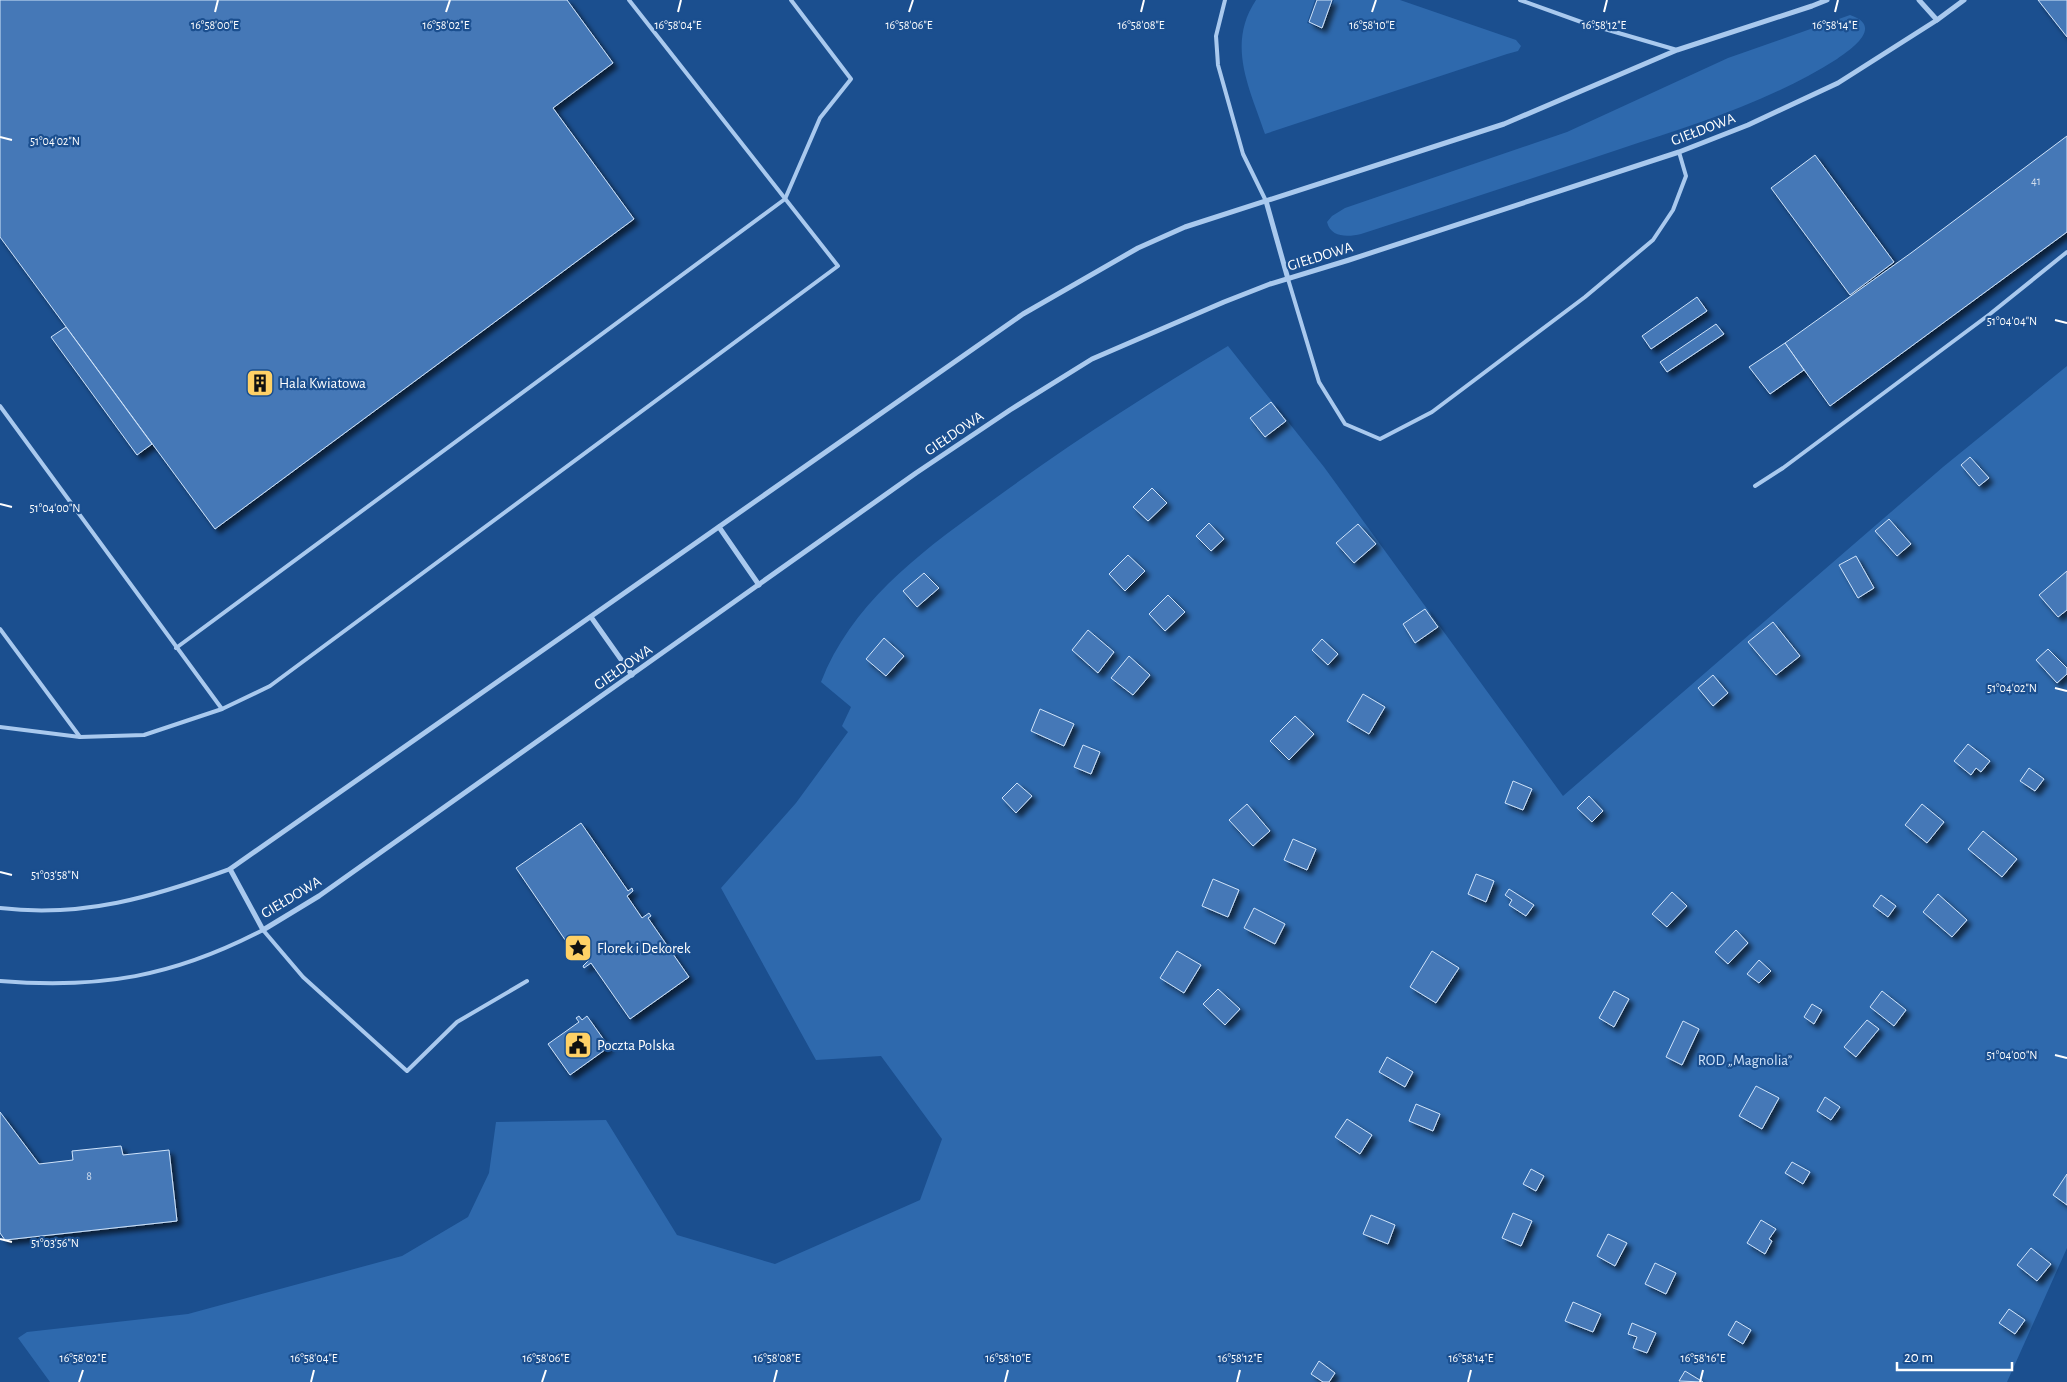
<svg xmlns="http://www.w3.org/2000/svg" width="2067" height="1382" font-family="'Alegreya Sans',sans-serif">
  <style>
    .green { fill: #2e69ad }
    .building { fill: #4478b7; stroke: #cfe3fa; filter: url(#shadow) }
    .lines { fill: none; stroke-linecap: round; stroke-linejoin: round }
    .lane { stroke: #a9c9ee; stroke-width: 4 }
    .street { stroke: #a9c9ee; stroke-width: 5 }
    .ticks { fill: none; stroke: #fff; stroke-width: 2 }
    .labels { text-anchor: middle; stroke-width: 4.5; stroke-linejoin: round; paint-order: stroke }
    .number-label { font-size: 12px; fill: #d0dded }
    .street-label { font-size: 15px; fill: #fff; stroke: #1b4f8f }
    .poi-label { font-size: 15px; fill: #fff; stroke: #1b4f8f; text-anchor: start }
    .park-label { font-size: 15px; fill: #cfe3fa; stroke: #1b4f8f }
    .ticks-label { font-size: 12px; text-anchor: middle; fill: #fff; stroke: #1b4f8f; stroke-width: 4.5; stroke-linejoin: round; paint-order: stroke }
  </style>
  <defs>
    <filter id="shadow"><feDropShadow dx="4.5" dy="4.5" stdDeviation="2.5" flood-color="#0009"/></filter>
  </defs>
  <rect width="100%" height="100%" fill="#1b4f8f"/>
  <!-- green -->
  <g class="green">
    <path d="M1256,0H1315L1307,23L1322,29L1334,0H1400L1516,40L1521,46L1518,51L1507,54L1265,134C1250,89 1226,45 1256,0Z"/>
    <path d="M1850,15C1884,26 1852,49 1837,59C1771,101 1694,125 1620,149C1534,178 1448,206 1361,234C1348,237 1331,238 1327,222L1332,216L1345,208L1567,132L1728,58Z"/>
    <path d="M1228,346L1324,467L1563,796L1943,467L2067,366V1248L2007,1382H50L18,1338L27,1332L188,1314L402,1256L468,1217L489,1173L496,1122L606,1120L677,1235L775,1264L920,1200L942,1139L881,1056L816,1060L721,888L796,803L848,732L842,726L851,707L821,682C854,597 932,544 1004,492C1077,439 1151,392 1228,346Z"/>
  </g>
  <!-- building -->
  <g class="building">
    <polygon points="0,0 567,0 613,63 553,108 634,219 215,529 0,237"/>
    <polygon points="1317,0 1332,0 1322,28 1309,22"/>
    <polygon points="2038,0 2067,0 2067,37"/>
    <polygon points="2067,136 2067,232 1830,406 1785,343 1911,253"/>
    <polygon points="1815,155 1894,262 1850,295 1771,188"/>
    <polygon points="1697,297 1707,311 1651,349 1642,336"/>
    <polygon points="1716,324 1724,334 1667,372 1660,362"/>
    <polygon points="66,327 152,444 137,455 51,337"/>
    <polygon points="1785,343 1804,370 1770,394 1749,367"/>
    <polygon points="1271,402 1286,421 1265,437 1250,418"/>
    <polygon points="1970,457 1989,478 1979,486 1961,465"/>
    <polygon points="1152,488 1167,503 1148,521 1133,507"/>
    <polygon points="1889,519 1911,544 1897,556 1875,531"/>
    <polygon points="1209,523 1224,539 1211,551 1196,536"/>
    <polygon points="1358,524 1376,544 1354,563 1336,543"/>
    <polygon points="1128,555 1145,571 1125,591 1109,574"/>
    <polygon points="1856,556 1874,588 1858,598 1839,565"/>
    <polygon points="2067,571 2067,610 2058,617 2039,595"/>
    <polygon points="924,573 939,588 917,607 903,591"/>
    <polygon points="1168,595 1185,612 1165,631 1149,614"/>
    <polygon points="1425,609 1438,627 1415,643 1403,624"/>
    <polygon points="1773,622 1800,656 1776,675 1748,642"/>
    <polygon points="1088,630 1114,652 1098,673 1072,650"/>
    <polygon points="884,638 904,656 886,676 866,659"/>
    <polygon points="1322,639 1338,654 1328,665 1312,650"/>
    <polygon points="2048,649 2067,668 2067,674 2057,683 2036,660"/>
    <polygon points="1129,656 1150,675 1133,695 1111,678"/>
    <polygon points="1713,675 1728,693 1713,706 1698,688"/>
    <polygon points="1363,694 1385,707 1369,734 1347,721"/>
    <polygon points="1040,709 1074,724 1064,746 1031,731"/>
    <polygon points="1295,716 1314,734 1289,760 1270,741"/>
    <polygon points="1968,744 1990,761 1981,772 1976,768 1971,775 1954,761"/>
    <polygon points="1083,745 1100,752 1091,774 1074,767"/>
    <polygon points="2029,768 2044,779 2035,791 2020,781"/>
    <polygon points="1513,781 1532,789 1523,810 1505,803"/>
    <polygon points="1017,783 1032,796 1016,813 1002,798"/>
    <polygon points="1589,796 1603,811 1592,822 1577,808"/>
    <polygon points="1247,804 1270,831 1253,846 1229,820"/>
    <polygon points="1922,804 1944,822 1927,843 1905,825"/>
    <polygon points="581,823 628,891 632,888 633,891 627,896 642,918 649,913 651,916 648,918 689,977 630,1019 591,963 584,968 583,966 589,960 579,945 572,950 516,868"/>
    <polygon points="1983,831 2017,859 2002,877 1968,849"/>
    <polygon points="1293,839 1316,849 1307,870 1284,860"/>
    <polygon points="1476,874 1494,881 1486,902 1468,894"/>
    <polygon points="1213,879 1239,890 1228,917 1202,906"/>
    <polygon points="1509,889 1534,905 1526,916 1509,905 1512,900 1505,895"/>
    <polygon points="1672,892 1687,906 1667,927 1652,914"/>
    <polygon points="1938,894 1967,920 1952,937 1923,912"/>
    <polygon points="1881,895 1896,906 1888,917 1873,906"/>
    <polygon points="1254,908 1285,924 1275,944 1244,928"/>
    <polygon points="1736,930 1748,943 1728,964 1715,952"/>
    <polygon points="1177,951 1201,965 1184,993 1160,978"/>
    <polygon points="1432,951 1459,968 1436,1003 1410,987"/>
    <polygon points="1759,960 1771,971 1759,983 1747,974"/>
    <polygon points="1218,989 1240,1009 1225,1025 1203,1004"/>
    <polygon points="1614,991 1629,999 1614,1027 1599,1018"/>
    <polygon points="1882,991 1906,1010 1894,1026 1870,1007"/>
    <polygon points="1812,1004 1822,1010 1814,1024 1804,1017"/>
    <polygon points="579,1016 582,1020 587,1016 609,1047 570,1075 548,1044 579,1022 576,1018"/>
    <polygon points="1867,1020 1879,1029 1856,1057 1844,1047"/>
    <polygon points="1683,1021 1699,1029 1682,1065 1666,1057"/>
    <polygon points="1387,1057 1413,1072 1405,1087 1379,1072"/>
    <polygon points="1756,1086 1779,1098 1762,1129 1739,1116"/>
    <polygon points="1825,1097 1840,1107 1831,1120 1817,1111"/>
    <polygon points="1416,1104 1440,1114 1433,1131 1409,1121"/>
    <polygon points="0,1112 39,1164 73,1160 72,1151 121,1146 123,1155 169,1150 177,1221 5,1240 0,1233"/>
    <polygon points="1347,1119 1372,1135 1360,1154 1335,1137"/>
    <polygon points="1792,1162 1810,1172 1803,1184 1785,1173"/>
    <polygon points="1531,1169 1544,1176 1536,1191 1523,1184"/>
    <polygon points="2067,1174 2067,1205 2053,1195"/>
    <polygon points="1513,1213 1532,1221 1521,1246 1502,1238"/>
    <polygon points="1371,1215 1395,1225 1388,1244 1363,1234"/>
    <polygon points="1761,1220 1776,1229 1769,1239 1772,1241 1765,1254 1747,1243"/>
    <polygon points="1608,1234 1627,1243 1615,1266 1597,1256"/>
    <polygon points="2031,1248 2051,1264 2037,1281 2017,1265"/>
    <polygon points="1655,1263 1676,1273 1666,1294 1645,1284"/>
    <polygon points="1573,1302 1601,1314 1593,1332 1565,1321"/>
    <polygon points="2009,1309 2025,1320 2015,1334 1999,1323"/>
    <polygon points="1736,1321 1751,1330 1743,1344 1728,1335"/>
    <polygon points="1632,1323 1656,1333 1647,1353 1633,1348 1637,1337 1628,1334"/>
    <polygon points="1319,1361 1335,1373 1329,1382 1323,1382 1311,1374"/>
    <polygon points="1685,1371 1703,1382 1679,1381"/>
  </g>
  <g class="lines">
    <!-- lane -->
    <g class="lane">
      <polyline points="1225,0 1216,36 1218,65 1243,154 1266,201"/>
      <polyline points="1520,0 1584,23 1677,50"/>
      <polyline points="1288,279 1319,382 1345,424 1380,439 1432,412 1585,297 1653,240 1673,210 1686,176 1679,152"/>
      <polyline points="0,406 222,709"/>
      <polyline points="1755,486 1783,468 1990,314 2067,252"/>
      <polyline points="0,629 80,737"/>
      <polyline points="176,648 785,199 820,118 851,79 791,0"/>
      <polyline points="0,727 80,737 144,735 222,709 270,686 838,266 629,0"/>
      <path d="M0,908C83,918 153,897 230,869"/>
      <path d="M0,981C100,989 173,977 263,930L303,977L407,1071L457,1022L527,981"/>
    </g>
    <!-- street -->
    <g class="street">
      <polyline points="1827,0 1812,6 1677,50 1504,124 1185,227 1138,248 1023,314 230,869 263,930 319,896 916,473 1010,410 1092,359 1224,302 1270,284 1349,260 1679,152 1748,125 1838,83 1937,20 1964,0"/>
      <polyline points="1919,0 1937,20"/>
      <polyline points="1266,201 1288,279"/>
      <polyline points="719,527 759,585"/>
      <polyline points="591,617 632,675"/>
    </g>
  </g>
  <!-- ticks -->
  <path class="ticks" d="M215,12L218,0M446,12L450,0M678,12L681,0M909,12L913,0M1141,12L1144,0M1372,12L1376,0M1604,12L1607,0M1835,12L1838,0M0,137L12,140M2055,320L2067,323M0,504L12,507M2055,688L2067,691M0,872L12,875M2055,1055L2067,1058M0,1239L12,1242M79,1382L83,1370M311,1382L314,1370M542,1382L546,1370M774,1382L777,1370M1005,1382L1008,1370M1237,1382L1240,1370M1468,1382L1471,1370M1700,1382L1703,1370"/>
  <!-- icons -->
  <defs>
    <g id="building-square" transform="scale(1.4375)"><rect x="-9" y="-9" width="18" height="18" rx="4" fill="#ffd166" stroke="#1b4f8f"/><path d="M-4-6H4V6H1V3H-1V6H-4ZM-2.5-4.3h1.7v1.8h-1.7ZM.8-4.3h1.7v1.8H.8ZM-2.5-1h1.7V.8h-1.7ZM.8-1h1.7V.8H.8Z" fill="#111"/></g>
    <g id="sight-square" transform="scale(1.4375)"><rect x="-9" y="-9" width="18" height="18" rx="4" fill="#ffd166" stroke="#1b4f8f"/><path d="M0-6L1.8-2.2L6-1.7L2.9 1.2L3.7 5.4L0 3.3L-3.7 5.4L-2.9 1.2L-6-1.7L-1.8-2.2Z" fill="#111"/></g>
    <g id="civic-square" transform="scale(1.4375)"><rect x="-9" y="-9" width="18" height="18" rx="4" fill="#ffd166" stroke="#1b4f8f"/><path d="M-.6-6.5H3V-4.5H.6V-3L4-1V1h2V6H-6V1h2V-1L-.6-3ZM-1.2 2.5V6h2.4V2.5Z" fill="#111"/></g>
  </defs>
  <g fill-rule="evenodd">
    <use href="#building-square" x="260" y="383"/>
    <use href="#sight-square" x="578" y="948"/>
    <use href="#civic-square" x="578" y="1045"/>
  </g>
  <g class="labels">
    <!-- number labels -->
    <g class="number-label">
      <text x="2036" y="185">41</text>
      <text x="89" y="1180">8</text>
    </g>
    <!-- street labels -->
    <g class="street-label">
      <text transform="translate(1703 129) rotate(-21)" y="5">GIEŁDOWA</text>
      <text transform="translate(1320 256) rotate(-17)" y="5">GIEŁDOWA</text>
      <text transform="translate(954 433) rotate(-34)" y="5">GIEŁDOWA</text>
      <text transform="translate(623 667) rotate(-35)" y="5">GIEŁDOWA</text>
      <text transform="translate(291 897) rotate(-31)" y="5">GIEŁDOWA</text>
    </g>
    <!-- poi labels -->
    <g class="poi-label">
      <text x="279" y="388">Hala Kwiatowa</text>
      <text x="597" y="953">Florek i Dekorek</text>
      <text x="597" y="1050">Poczta Polska</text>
    </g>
    <!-- park labels -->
    <g class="park-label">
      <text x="1745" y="1065">ROD „Magnolia”</text>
    </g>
  </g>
  <g class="ticks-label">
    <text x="215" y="29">16°58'00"E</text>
    <text x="446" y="29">16°58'02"E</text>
    <text x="678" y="29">16°58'04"E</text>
    <text x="909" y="29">16°58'06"E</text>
    <text x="1141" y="29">16°58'08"E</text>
    <text x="1372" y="29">16°58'10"E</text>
    <text x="1604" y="29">16°58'12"E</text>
    <text x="1835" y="29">16°58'14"E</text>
    <text x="55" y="145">51°04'02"N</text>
    <text x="2012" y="325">51°04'04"N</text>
    <text x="55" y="512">51°04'00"N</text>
    <text x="2012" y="692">51°04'02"N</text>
    <text x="55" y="879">51°03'58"N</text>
    <text x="2012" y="1059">51°04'00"N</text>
    <text x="55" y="1247">51°03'56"N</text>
    <text x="83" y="1362">16°58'02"E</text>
    <text x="314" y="1362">16°58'04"E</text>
    <text x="546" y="1362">16°58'06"E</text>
    <text x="777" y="1362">16°58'08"E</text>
    <text x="1008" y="1362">16°58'10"E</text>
    <text x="1240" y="1362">16°58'12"E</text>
    <text x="1471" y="1362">16°58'14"E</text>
    <text x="1703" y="1362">16°58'16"E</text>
  </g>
  <!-- scale -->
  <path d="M1897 1362v8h115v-8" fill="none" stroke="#ffffff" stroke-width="2.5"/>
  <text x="1904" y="1362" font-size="15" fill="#ffffff" stroke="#1b4f8f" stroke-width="4" paint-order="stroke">20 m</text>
</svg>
